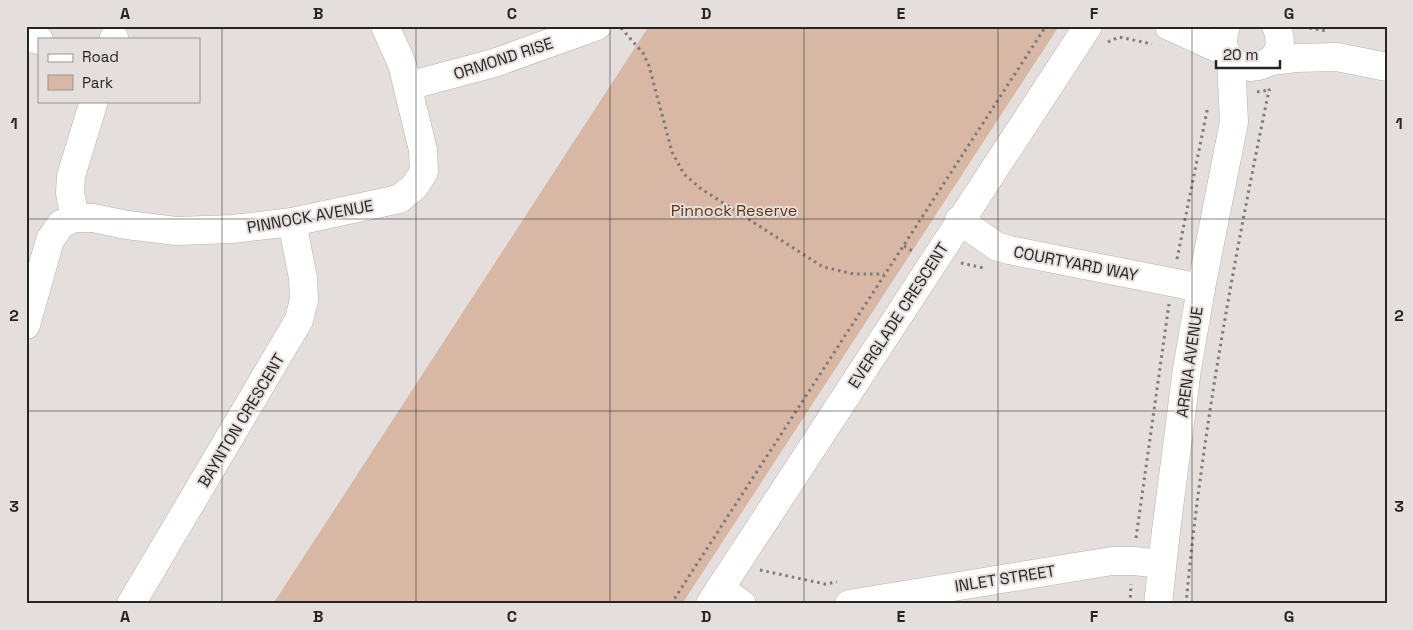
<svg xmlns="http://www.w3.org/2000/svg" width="1413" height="630" font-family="'Space Grotesk',sans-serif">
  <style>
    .park { fill: #d8b7a4 }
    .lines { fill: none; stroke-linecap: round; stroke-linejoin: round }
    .minor-casing { stroke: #b6b1af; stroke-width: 29 }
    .path { stroke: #7d7a78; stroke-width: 3; stroke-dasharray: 2.5 4; stroke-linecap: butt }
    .minor { stroke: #fff; stroke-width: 28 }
    .grid { fill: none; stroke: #272524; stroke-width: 1; stroke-opacity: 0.55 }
    .labels { text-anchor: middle; stroke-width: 4; stroke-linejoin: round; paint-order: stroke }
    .street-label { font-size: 16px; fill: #272524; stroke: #e4dfdc }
    .park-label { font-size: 16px; fill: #623212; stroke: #e4dfdc }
    .neatline { fill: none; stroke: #272524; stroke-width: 2 }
    .grid-label { font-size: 16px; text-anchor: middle; font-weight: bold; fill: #272524 }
  </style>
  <rect width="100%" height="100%" fill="#e4dfdc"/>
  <!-- park -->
  <polygon class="park" points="649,26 1059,26 682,604 273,604"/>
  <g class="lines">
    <!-- minor casing -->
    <g class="minor-casing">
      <g id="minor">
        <polyline points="1169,26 1226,52"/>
        <path d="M1226,26C1206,84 1299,77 1276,26"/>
        <polyline points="26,37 39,40"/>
        <polyline points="114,39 114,38"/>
        <polyline points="1271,61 1295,58 1337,57 1387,67"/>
        <polyline points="408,86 494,63 597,26"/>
        <polyline points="75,218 70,193 71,176 94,101"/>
        <polyline points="959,220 996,246 1009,250 1201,288"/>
        <polyline points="26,325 50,240 61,224 75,218 93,218 127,225 176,231 233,229 292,222 399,199 414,187 424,172 423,150 402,64 385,26"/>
        <polyline points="720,588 742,604"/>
        <polyline points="131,604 299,320 304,300 303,278 292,222"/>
        <polyline points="710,604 1088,26"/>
        <polyline points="849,604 1112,561 1134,561 1162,564"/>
        <polyline points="1158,604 1166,531 1187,369 1201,288 1234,122 1231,60"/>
      </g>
    </g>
    <!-- path -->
    <g class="path">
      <polyline points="1303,27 1327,31"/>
      <polyline points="621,28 643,53 649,66 672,152 684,174 700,188 823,267 854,274 884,274"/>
      <polyline points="1108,42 1119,37 1152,44"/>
      <polyline points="1257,92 1269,90"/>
      <polyline points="904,246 914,252"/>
      <polyline points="1177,259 1208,106"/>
      <polyline points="961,263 984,268"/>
      <polyline points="1136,538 1169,304"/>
      <polyline points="760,570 825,584 837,582"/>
      <polyline points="671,604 1046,26"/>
      <polyline points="1130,604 1131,584"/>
      <path d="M1186,604C1202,431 1234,260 1269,90L1272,88"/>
    </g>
    <!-- minor -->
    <use href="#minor" class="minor"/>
  </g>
  <!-- grid -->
  <path class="grid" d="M222,26V604M416,26V604M610,26V604M804,26V604M998,26V604M1192,26V604M26,219H1387M26,411H1387"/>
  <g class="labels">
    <!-- street labels -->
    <g class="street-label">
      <text transform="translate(503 58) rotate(-18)" y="6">ORMOND RISE</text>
      <text transform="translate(310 216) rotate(-10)" y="6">PINNOCK AVENUE</text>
      <text transform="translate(1076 263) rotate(11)" y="6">COURTYARD WAY</text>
      <text transform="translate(898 315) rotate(-57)" y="6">EVERGLADE CRESCENT</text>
      <text transform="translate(1189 362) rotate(-82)" y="6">ARENA AVENUE</text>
      <text transform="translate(241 420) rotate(-59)" y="6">BAYNTON CRESCENT</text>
      <text transform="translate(1005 578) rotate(-9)" y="6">INLET STREET</text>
    </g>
    <!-- park labels -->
    <g class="park-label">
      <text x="734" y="216">Pinnock Reserve</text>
    </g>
  </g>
  <!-- border -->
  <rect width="1413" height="630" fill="none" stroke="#e4dfdc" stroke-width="55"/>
  <!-- legend -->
  <rect x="38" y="38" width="162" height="65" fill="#e4dfdc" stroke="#989592"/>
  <rect x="48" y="54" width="25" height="8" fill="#ffffff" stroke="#989592"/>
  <text x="82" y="62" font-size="15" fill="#272524">Road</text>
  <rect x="48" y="75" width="25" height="15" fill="#d8b7a4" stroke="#989592"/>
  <text x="82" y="88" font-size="15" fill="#272524">Park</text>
  <!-- scale -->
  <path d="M1216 60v8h64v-8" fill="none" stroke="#272524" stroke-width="2.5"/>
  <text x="1223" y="60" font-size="15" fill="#272524" stroke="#e4dfdc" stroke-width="4" paint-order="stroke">20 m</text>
  <rect x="28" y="28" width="1358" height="574" class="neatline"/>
  <g class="grid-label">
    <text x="125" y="19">A</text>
    <text x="318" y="19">B</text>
    <text x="512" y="19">C</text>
    <text x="706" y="19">D</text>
    <text x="901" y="19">E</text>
    <text x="1094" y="19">F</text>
    <text x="1289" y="19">G</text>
    <text x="14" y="129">1</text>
    <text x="1399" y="129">1</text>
    <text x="14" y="321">2</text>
    <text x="1399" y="321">2</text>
    <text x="14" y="512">3</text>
    <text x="1399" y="512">3</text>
    <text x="125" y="622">A</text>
    <text x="318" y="622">B</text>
    <text x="512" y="622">C</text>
    <text x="706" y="622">D</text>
    <text x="901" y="622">E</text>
    <text x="1094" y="622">F</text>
    <text x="1289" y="622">G</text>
  </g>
</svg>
